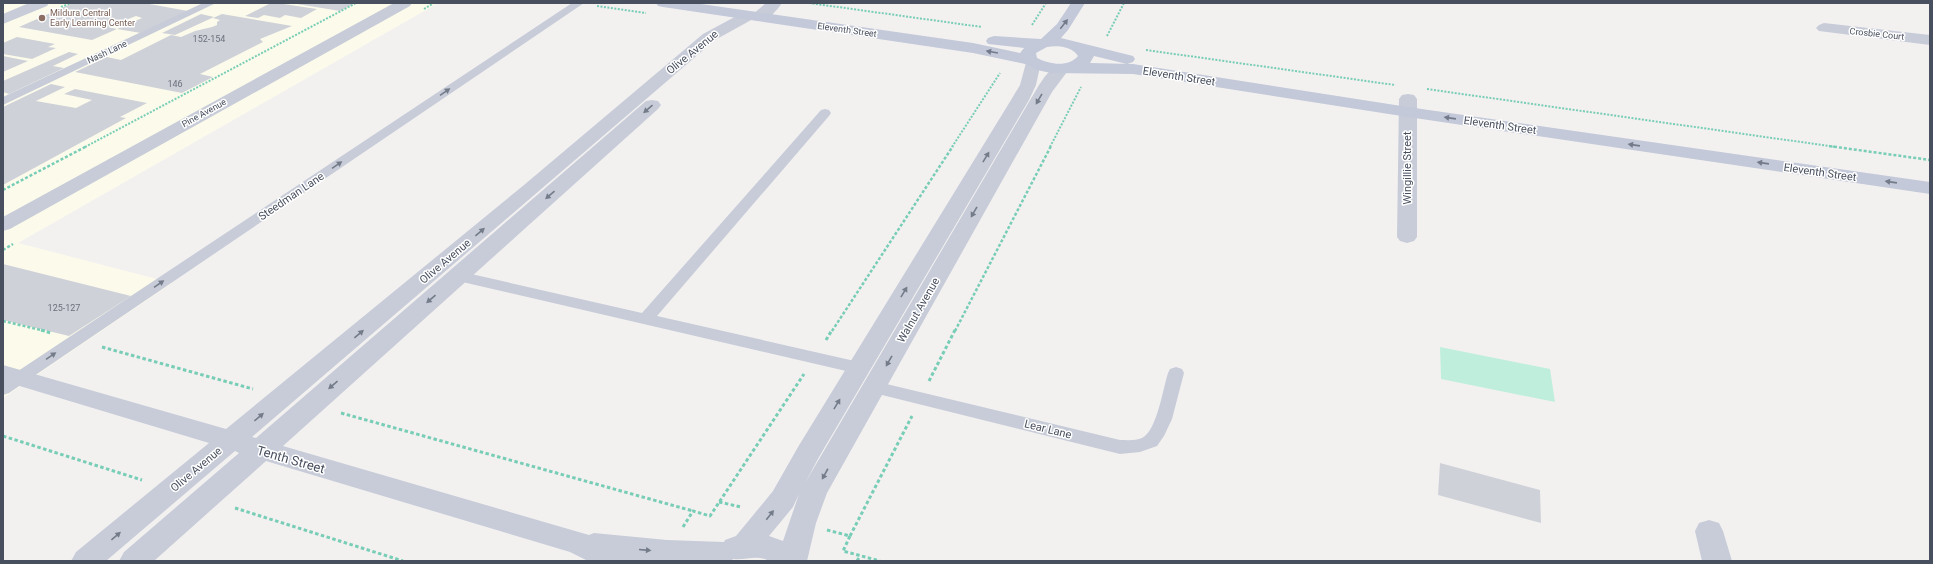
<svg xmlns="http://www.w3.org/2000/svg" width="1933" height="564" font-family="Roboto,sans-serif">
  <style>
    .commercial { fill: #fcfbeb }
    .green { fill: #bfefdc }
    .building { fill: #cfd1d8; fill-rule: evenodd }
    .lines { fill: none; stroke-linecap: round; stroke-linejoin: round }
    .path-far2 { stroke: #78cdb6; stroke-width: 2; stroke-dasharray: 2 1.5; stroke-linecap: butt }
    .path-far1 { stroke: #78cdb6; stroke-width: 2.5; stroke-dasharray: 3 2; stroke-linecap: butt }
    .path { stroke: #78cdb6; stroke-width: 3; stroke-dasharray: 3.5 2.5; stroke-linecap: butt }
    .lane { fill: #c7ccd8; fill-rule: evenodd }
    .street { fill: #c7ccd8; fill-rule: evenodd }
    .secondary { fill: #c3c9d9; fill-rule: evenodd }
    .oneway { fill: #737a89 }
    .oneway2 { fill: #747b89 }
    .education-dot { fill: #8d6e63; stroke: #fff; stroke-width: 1.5 }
    .labels { text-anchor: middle; stroke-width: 3; stroke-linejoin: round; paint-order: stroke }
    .far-education-label { font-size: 9px; fill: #785e54; stroke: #fff; text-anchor: start }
    .far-street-label { font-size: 9px; fill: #484f5e; stroke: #fff }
    .number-label { font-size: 9px; fill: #6a707c }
    .street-label { font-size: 11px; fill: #484f5e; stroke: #fff }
    .near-street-label { font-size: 13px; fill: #484f5e; stroke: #fff }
  </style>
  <rect width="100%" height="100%" fill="#f3f1f0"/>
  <!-- commercial -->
  <polygon class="commercial" points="3,3 438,3 18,243 172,283 3,398"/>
  <!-- green -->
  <polygon class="green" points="1440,347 1550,369 1555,402 1441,379"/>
  <!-- building -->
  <g class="building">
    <path d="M73,3H144L188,11L141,33L117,29L92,40L19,27ZM136,16L142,18L117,29L108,27Z"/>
    <polygon points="271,3 277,3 317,9 301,18 285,15 280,18 264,15 258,18 245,16"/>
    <polygon points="291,3 355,3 340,11"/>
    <polygon points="201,14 214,17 175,35 162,33"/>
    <polygon points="222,14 292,26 260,39 263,42 200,74 213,77 182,93 75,72 107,57 121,60 171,35 181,37 195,31 212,27 217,25 217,22 220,20 213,18"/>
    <polygon points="17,37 55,44 48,47 56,48 32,59 3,54 3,43"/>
    <polygon points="69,52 78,54 53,66 64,68 9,94 3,92 3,81"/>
    <polygon points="3,56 28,61 3,72"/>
    <polygon points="51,84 65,87 36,101 76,108 92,100 64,94 75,89 147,103 120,117 126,118 3,185 3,107"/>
    <polygon points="3,264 131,296 69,336 3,320"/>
    <polygon points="1440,463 1540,490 1541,523 1438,495"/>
  </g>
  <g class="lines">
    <!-- path-far2 -->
    <g class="path-far2">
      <polyline points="809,3 982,27"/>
      <polyline points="597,6 646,13"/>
      <polyline points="61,7 71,3"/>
      <polyline points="424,9 434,3"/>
      <polyline points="1032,25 1046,3"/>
      <polyline points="1107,36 1124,3"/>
      <polyline points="1146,50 1395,85"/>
      <polyline points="1427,89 1836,147"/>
      <polyline points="85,147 356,3"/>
      <polyline points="952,147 1000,73"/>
      <polyline points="1050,147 1081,87"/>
    </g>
    <!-- path-far1 -->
    <g class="path-far1">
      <polyline points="1829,146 1930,160"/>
      <polyline points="3,190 87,146"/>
      <polyline points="3,250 13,244"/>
      <polyline points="3,321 45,331"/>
      <polyline points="832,331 953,146"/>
      <polyline points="955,331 1051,146"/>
    </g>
    <!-- path -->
    <g class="path">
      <polyline points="41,330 51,333"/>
      <polyline points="826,340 832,330"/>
      <polyline points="102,347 253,389"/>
      <polyline points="929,381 955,330"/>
      <polyline points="341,413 693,511"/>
      <polyline points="3,436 142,480"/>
      <polyline points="719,502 741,507"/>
      <polyline points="235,508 403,561"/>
      <polyline points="683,527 693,511 710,516 804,374"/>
      <polyline points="827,530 850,536 843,551 880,561"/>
      <polyline points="850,536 912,416"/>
      <polyline points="857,561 860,556"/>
    </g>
    <!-- lane -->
    <g class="lane">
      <polygon points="203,3 216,3 3,105 3,97"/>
      <polygon points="572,3 584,3 9,393 3,395 3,381"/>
      <polygon points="825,109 829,110 831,113 829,116 657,316 859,362 865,364 867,368 865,372 859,374 458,281 453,279 451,276 453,273 458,271 642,313 821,110"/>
      <path d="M1176,367L1182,369L1184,373L1172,419L1164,436L1157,446L1140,452L1120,454L874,393L868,391L866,387L868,383L874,381L1120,440C1127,440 1135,441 1142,438C1157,431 1163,388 1168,373L1170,369Z"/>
    </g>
    <!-- street -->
    <g class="street">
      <polygon points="29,3 49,3 47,6 3,24 3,14"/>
      <polygon points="394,3 412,3 410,6 10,229 3,231 3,217"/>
      <path d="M766,3H782C776,12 763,26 753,19L715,40L252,437L256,438L646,101L652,100L658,101L661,105L658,109L283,446L589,535L594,533L667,540L724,542L725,540L736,536L773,491L798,447L1011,100L1020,85L1027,59L1033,57L1039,59L1041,62L1036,85L1029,100L819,457L805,483L1036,90C1043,79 1053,61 1068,65L1070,68L1052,92L827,493L816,523L807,561H769C757,554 745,561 733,559L731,561H588L570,552L266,461L154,561H119L124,552L239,453L235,451L106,561H71L76,552L209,443L3,381V365L226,429L524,185L703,34L742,13L747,11L753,14ZM799,494L783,541L769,536L793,507Z"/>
      <polygon points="1824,23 1930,35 1930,45 1819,31 1816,28 1819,25"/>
      <polygon points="1408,94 1414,95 1417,99 1417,237 1414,241 1407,243 1400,241 1397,237 1399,99 1402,95"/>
      <polygon points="1709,520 1719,523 1723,531 1732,561 1702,561 1695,531 1699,523"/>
    </g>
    <!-- secondary -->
    <path class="secondary" d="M656,3H694L973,43L1020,53L1024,48L988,44L986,41L988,38L994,36L1041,39L1057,24L1071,3H1085L1068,30L1061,38L1133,56L1135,59L1133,62L1127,64L1094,56L1090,63L1133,64L1408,107L1930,182V194L1408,117L1133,74L1051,73L1037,70L1025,64L973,53L663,7L658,6ZM1047,47C1057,45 1072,46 1078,56C1068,68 1049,64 1037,58L1036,53Z"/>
  </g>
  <!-- one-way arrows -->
  <defs><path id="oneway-solid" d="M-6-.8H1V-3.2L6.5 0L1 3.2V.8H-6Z"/></defs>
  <g class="oneway">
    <use href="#oneway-solid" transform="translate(1064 24) rotate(-52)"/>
    <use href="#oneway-solid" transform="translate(992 52) rotate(-170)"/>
    <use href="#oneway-solid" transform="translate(1450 118) rotate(-172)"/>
    <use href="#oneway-solid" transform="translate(1634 145) rotate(-172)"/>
    <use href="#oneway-solid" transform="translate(1763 163) rotate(-172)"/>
    <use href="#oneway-solid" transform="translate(1891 182) rotate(-172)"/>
  </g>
  <g class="oneway2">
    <use href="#oneway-solid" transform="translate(445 92) rotate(-34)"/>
    <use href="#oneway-solid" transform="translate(1039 99) rotate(120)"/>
    <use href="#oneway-solid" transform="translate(648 109) rotate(139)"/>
    <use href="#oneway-solid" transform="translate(986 157) rotate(-59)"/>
    <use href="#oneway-solid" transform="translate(337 165) rotate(-34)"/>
    <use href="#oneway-solid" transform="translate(550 195) rotate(139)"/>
    <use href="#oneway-solid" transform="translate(974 212) rotate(120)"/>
    <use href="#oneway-solid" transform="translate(480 232) rotate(-40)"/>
    <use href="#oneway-solid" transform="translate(159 284) rotate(-34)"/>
    <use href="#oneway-solid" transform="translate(904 292) rotate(-59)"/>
    <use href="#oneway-solid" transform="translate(431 299) rotate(139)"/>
    <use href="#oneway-solid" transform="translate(359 334) rotate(-40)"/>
    <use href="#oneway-solid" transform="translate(51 356) rotate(-34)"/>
    <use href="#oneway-solid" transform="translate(889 361) rotate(120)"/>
    <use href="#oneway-solid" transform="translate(333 385) rotate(139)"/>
    <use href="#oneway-solid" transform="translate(837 404) rotate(-59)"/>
    <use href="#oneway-solid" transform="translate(259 417) rotate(-40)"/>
    <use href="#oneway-solid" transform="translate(825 474) rotate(119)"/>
    <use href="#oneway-solid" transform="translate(770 515) rotate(-52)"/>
    <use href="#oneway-solid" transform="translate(116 536) rotate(-40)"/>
    <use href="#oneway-solid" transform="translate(645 550) rotate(5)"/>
  </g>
  <!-- markers -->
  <circle class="education-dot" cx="42" cy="18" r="4"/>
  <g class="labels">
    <!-- far-education labels -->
    <g class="far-education-label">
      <text x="50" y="16">Mildura Central<tspan x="50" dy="10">Early Learning Center</tspan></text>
    </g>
    <!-- far-street labels -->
    <g class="far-street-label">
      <text transform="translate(847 30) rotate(8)" y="3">Eleventh Street</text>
      <text transform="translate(1877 34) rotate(6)" y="3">Crosbie Court</text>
      <text transform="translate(107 52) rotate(-25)" y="3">Nash Lane</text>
      <text transform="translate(204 113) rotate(-29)" y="3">Pine Avenue</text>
    </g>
    <!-- number labels -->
    <g class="number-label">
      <text x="209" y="42">152-154</text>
      <text x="175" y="87">146</text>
      <text x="64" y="311">125-127</text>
    </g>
    <!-- street labels -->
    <g class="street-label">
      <text transform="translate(692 52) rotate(-39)" y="4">Olive Avenue</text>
      <text transform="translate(1179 76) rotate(9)" y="4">Eleventh Street</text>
      <text transform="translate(1500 125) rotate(8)" y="4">Eleventh Street</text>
      <text transform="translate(1407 168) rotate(-90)" y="4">Wingillie Street</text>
      <text transform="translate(1820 172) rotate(8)" y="4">Eleventh Street</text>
      <text transform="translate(291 196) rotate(-34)" y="4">Steedman Lane</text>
      <text transform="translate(445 261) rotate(-40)" y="4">Olive Avenue</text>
      <text transform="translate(918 310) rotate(-60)" y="4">Walnut Avenue</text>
      <text transform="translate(1048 429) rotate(14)" y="4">Lear Lane</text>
      <text transform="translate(196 469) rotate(-40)" y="4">Olive Avenue</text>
    </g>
    <!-- near-street labels -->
    <g class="near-street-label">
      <text transform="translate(291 459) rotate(16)" y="5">Tenth Street</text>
    </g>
  </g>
  <!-- border -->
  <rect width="1933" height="564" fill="none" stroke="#484f5e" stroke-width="8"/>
</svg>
